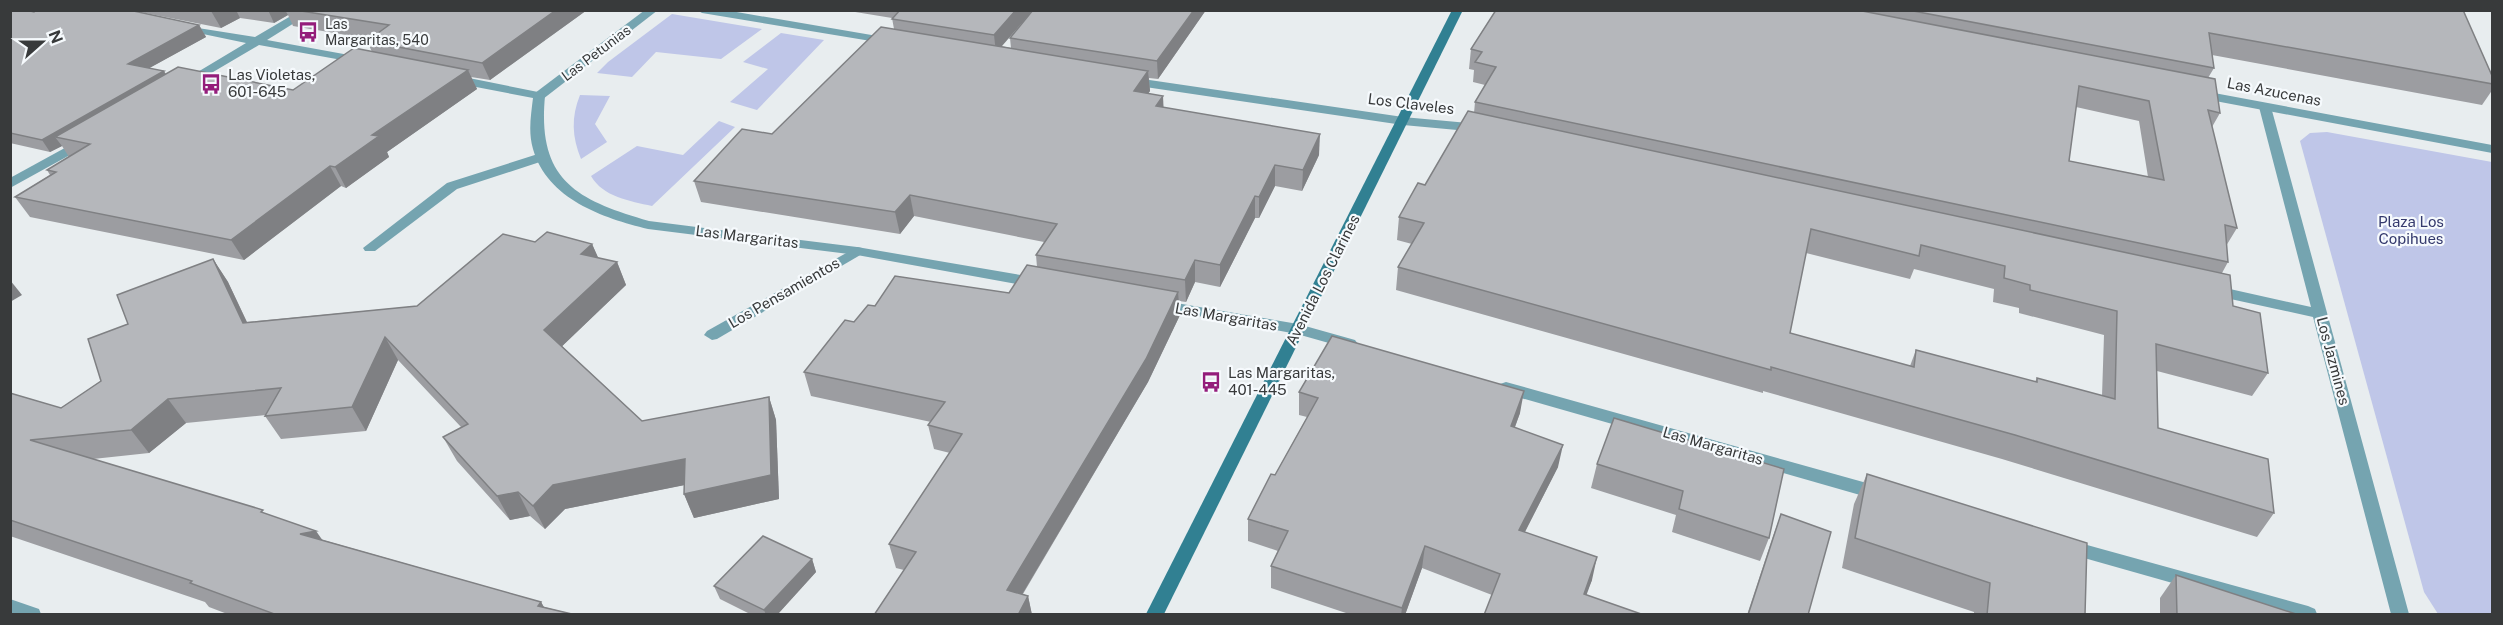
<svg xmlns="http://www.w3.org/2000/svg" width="2503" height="625" font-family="'Public Sans',sans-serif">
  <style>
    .green { fill: #bfc6e8 }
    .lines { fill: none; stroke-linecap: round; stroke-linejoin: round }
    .minor { fill: #75a4b0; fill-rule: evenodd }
    .tertiary { fill: #75a4b0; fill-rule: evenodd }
    .secondary { fill: #318092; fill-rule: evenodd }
    .wall { fill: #9c9da1; fill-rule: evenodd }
    .shaded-wall { fill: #7f8083 }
    .building { fill: #b5b7bb; stroke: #7f8083; stroke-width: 1.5; fill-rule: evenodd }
    .labels { text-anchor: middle; stroke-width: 4.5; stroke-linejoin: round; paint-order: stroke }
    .far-poi-label { font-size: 14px; fill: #383a3b; stroke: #f6fafd; text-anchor: start }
    .far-street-label { font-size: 14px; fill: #383a3b; stroke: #f6fafd }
    .poi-label { font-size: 15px; fill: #383a3b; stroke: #f6fafd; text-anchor: start }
    .street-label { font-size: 15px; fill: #383a3b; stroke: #f6fafd }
    .park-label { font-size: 15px; fill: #34396d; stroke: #f6fafd }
  </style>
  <rect width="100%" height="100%" fill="#e8edef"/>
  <!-- green -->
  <g class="green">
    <polygon points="672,14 762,29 721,59 656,52 632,77 597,73 608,62"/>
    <polygon points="781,33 824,40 757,110 730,102 768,69 743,62"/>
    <path d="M580,95L610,96L595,124L607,142L581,159C572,137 571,117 580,95Z"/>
    <path d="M719,121L735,127L652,206C630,201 603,197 591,176L637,146L683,155Z"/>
    <polygon points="2327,132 2492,162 2492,614 2438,614 2424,592 2300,141 2310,133"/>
  </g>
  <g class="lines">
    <!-- minor -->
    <g class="minor">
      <polygon points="645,10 658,10 543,99 535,99 535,93"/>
      <polygon points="697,10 725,10 889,38 895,41 889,44 702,13"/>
      <polygon points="1129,77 1403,117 1479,124 1485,128 1479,132 1403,125 1125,84 1123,81"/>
      <polygon points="2265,103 2271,107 2409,614 2391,614 2313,317 2212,295 2205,290 2212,285 2311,307 2259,107"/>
      <polygon points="541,153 546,154 548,157 546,160 457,189 375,251 365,251 363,248 447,183"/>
      <polygon points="857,247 862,248 864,251 862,254 717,339 712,340 704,335 707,331"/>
      <polygon points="10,599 39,609 41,614 10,614"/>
    </g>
    <!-- tertiary -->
    <g class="tertiary">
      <polygon points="301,10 315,10 267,40 360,57 364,58 364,64 259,45 191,85 183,85 181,82 246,43 179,29 179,25 255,37"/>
      <path d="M454,75L543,93L545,96C537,180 576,200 649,221L857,247L1038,278L1045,283L1038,288L857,255L648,229C603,218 547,199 533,149C528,132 531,115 533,98L450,82L448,79Z"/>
      <polygon points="2198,90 2492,145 2492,153 2194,97 2194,91"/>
      <polygon points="83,138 89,142 88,145 10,188 10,178"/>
      <polygon points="1159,300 1298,324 1355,340 1358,344 1350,349 1297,334 1154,308 1152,305 1154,302"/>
      <polygon points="1506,382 1881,487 1887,489 1890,494 1887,499 1881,501 1500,392 1498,388 1500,384"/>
      <polygon points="2069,540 2308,606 2315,609 2317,614 2282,614 2063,552 2060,547 2063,542"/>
    </g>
    <!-- secondary -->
    <polygon class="secondary" points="1452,10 1463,10 1164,614 1146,614"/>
  </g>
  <!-- wall -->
  <g class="wall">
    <polygon points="10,10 199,25 206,37 149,68 166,74 293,90 372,52 367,41 370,39 293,26 288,15 274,23 240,18 221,28 130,10 587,10 490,80 471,77 477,89 387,152 389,157 346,188 341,186 244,260 30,217 15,197 50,175 47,170 69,157 62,146 50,152 10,143"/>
    <polygon points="843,10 1033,10 1001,46 1011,48 1010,38 1206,10 1158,79 1149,78 1150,91 1148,93 1164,108 1319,155 1302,191 1275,186 1259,218 1255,218 1220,287 1195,282 1186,302 1179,301 1180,315 1148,382 1023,594 1028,596 1032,615 874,615 904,570 896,568 889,544 950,453 934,449 928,425 931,422 811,396 804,372 854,322 875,306 1009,293 1037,267 1036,255 1044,242 914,216 900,234 701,202 694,181 772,134 894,29 892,18"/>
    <path d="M1496,10H2463L2493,78V89L2482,105L2212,55L2214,68L2208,78L2220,113L2212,127L2237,228L2226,246L2228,262L2222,273L2233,306L2268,373L2252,396L2157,371L2158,428L2274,513L2257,537L2002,459L1763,391V393L1396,290L1398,267L1412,244L1397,240L1399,217L1425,185L1474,113L1475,102L1485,85L1473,82L1474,70L1469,69L1471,49ZM2076,107L2139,121L2148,177L2069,161ZM1806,253L1910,279L1914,269L1994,289L1993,302L2019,308V313L2104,335L2102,396L2037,378L2035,382L1916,350L1910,366L1790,333Z"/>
    <polygon points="535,242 592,244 598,258 617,262 626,285 562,346 642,421 769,397 776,420 779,499 694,518 684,494 684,485 565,509 545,529 530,516 510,520 457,461 443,437 461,427 398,360 366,431 281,439 265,416 266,415 186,423 149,453 93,459 266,514 323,540 541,602 544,607 576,615 230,615 209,607 205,602 10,536 10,393 61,408 101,381 128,324 213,259 228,282 247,322 417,306"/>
    <polygon points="1299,392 1520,413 1515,427 1558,467 1525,532 1592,580 1586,594 1492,595 1422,568 1405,615 1352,615 1271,588 1271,566 1278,551 1248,541 1248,519 1275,475 1307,417 1299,415"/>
    <polygon points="1597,464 1784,469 1769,538 1760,561 1672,532 1676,515 1591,488"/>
    <polygon points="1867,474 2085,615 1974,615 1974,612 1842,568 1854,504"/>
    <polygon points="1781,514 1808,615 1747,615 1773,536"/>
    <polygon points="812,559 816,572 777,615 752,615 720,599 714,586"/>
    <polygon points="2176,575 2299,615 2160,615 2160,598"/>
  </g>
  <!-- shaded-wall -->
  <g class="shaded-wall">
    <polygon points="236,10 240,18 221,28 211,11"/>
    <polygon points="268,10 285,10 288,15 274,23"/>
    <polygon points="556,10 587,10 490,80 482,63"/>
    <polygon points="1016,10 1033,10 996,53 994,35"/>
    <polygon points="1194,10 1206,10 1158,79 1157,61"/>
    <polygon points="199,25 206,37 135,76 128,64"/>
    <polygon points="468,70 477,89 387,152 389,157 346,188 335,167 372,135"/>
    <polygon points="164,71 171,83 55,137 62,146 50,152 42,140"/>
    <polygon points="1148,71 1150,91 1135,112 1134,91"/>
    <polygon points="1163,96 1164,117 1156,106"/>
    <polygon points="1320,134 1319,155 1302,191 1303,170"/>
    <polygon points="1275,165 1275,186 1259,218 1259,197"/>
    <polygon points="330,166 341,186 244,260 231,240"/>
    <polygon points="910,195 914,216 900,234 895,212"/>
    <polygon points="1255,196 1255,218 1220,287 1220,265"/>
    <polygon points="592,244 602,266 581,254"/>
    <polygon points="213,259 228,282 258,346 243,323"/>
    <polygon points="1195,260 1195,282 1186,302 1185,280"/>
    <polygon points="617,262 626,285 555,353 544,330"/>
    <polygon points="10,280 22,295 10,302"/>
    <polygon points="1178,292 1180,315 1148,382 1011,613 1007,590"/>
    <polygon points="385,337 398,360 366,431 352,407"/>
    <polygon points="1524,391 1520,413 1507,448 1511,426"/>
    <polygon points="769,397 776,420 779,499 694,518 684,494"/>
    <polygon points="168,399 186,423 149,453 131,430"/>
    <polygon points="1563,445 1558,467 1514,553 1519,530"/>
    <polygon points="685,459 695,483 565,509 545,529 533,506 553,485"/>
    <polygon points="518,492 530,516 510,520 497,496"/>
    <polygon points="316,531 333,555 300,534"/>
    <polygon points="1425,546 1422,568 1405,615 1401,615 1402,608"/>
    <polygon points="1597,557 1592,580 1579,615 1584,594"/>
    <polygon points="812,559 816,572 777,615 766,615 764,610"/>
    <polygon points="1028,596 1032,615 1018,615"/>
    <polygon points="541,602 548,615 538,606"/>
  </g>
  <!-- building -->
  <g class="building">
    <polygon points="10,10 26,10 34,12 37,10 129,10 199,25 128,64 164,71 42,140 10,133"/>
    <polygon points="295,10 556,10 482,63 367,41 389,25"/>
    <polygon points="900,10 1016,10 994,35 892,19"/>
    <polygon points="1033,10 1194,10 1157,61 1010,38"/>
    <path d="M1496,10H1857L2215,79L2220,113L2208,110L2237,228L2225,225L2228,262L1475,102L1496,67L1475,62L1482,52L1471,49ZM2079,86L2149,101L2164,180L2069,161Z"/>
    <polygon points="1908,10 2463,10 2493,78 2493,84 2209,33 2214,68"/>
    <polygon points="881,27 1148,71 1134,91 1163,96 1156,106 1320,134 1303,170 1275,165 1259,197 1255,196 1220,265 1195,260 1185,280 1036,255 1057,224 910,195 895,212 694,181 742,129 772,134"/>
    <polygon points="354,48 468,70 372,135 379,136 335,167 330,166 231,240 15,197 56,172 47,170 90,144 55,137 178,67 293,90"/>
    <path d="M1468,111L2230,275L2233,306L2260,313L2268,373L2156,344L2158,428L2268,459L2274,513L2015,435L1771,367V370L1398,267L1424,223L1399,217L1418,183L1425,185ZM1811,229L1919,256L1921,245L2005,266L2004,278L2030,285V290L2117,311L2115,399L2037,378V382L1916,350L1914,367L1790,333Z"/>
    <polygon points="547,232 592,244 581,254 617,262 544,330 642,421 769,397 771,475 684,494 685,459 553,485 533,506 518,492 497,496 443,437 468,424 385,337 352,407 265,416 281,388 168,399 131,430 30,440 263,510 261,512 316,531 300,534 541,602 538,606 576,615 277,615 190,583 192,581 10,520 10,393 61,408 101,381 88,339 128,324 117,295 213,259 243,323 417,306 503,234 535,242"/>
    <polygon points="1027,265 1178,292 1146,359 1007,590 1028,596 1018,615 874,615 916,552 889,544 962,434 928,425 945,402 804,372 845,320 854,322 868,305 875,306 895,276 1009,293"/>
    <polygon points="1332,336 1524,391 1511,426 1563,445 1519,530 1597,557 1584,594 1644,615 1484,615 1500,574 1425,546 1402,608 1271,566 1288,531 1248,519 1271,474 1275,475 1318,398 1299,392"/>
    <polygon points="1614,418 1784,469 1769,538 1679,509 1683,491 1597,464"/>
    <polygon points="1867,474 2087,543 2085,615 1987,615 1990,583 1855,538"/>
    <polygon points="1781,514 1831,532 1808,615 1748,615"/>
    <polygon points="763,536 812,559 764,610 714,586"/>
    <polygon points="2176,575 2299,615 2177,615"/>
  </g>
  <!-- icons -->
  <defs>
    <g id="bus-bare" transform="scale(1.62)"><path d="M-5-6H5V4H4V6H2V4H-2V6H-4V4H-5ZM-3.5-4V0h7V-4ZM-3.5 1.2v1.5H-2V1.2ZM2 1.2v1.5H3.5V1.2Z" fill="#941d7b" stroke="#f6fafd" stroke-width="2.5" paint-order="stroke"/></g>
  </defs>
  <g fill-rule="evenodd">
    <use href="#bus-bare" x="308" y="32"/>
    <use href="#bus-bare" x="211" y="84"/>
    <use href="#bus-bare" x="1211" y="382"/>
  </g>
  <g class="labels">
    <!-- far-poi labels -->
    <g class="far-poi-label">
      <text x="325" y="29">Las<tspan x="325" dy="16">Margaritas, 540</tspan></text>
    </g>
    <!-- far-street labels -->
    <g class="far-street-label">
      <text transform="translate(596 53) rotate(-37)" y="5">Las Petunias</text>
    </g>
    <!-- poi labels -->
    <g class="poi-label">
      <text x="228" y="80">Las Violetas,<tspan x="228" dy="17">601-645</tspan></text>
      <text x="1228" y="378">Las Margaritas,<tspan x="1228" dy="17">401-445</tspan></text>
    </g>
    <!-- street labels -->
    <g class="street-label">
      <text transform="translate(2274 92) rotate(11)" y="5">Las Azucenas</text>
      <text transform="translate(1411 104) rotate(7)" y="5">Los Claveles</text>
      <text transform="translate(747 237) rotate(7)" y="5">Las Margaritas</text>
      <text transform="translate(1323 280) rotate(-63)" y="5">Avenida Los Clarines</text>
      <text transform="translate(784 293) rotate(-30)" y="5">Los Pensamientos</text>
      <text transform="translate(1226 317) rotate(10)" y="5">Las Margaritas</text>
      <text transform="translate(2333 361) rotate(75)" y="5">Los Jazmines</text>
      <text transform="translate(1713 446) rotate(16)" y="5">Las Margaritas</text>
    </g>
    <!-- park labels -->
    <g class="park-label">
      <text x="2411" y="227">Plaza Los<tspan x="2411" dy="17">Copihues</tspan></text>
    </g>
  </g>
  <!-- border -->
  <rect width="2503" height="625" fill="none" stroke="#383a3b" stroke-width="24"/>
  <!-- north arrow -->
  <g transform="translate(42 42) rotate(69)" stroke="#f6fafd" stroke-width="4.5" paint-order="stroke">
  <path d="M0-4.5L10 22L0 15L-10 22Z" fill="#383a3b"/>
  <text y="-9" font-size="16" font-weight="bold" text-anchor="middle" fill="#383a3b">N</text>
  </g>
</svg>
